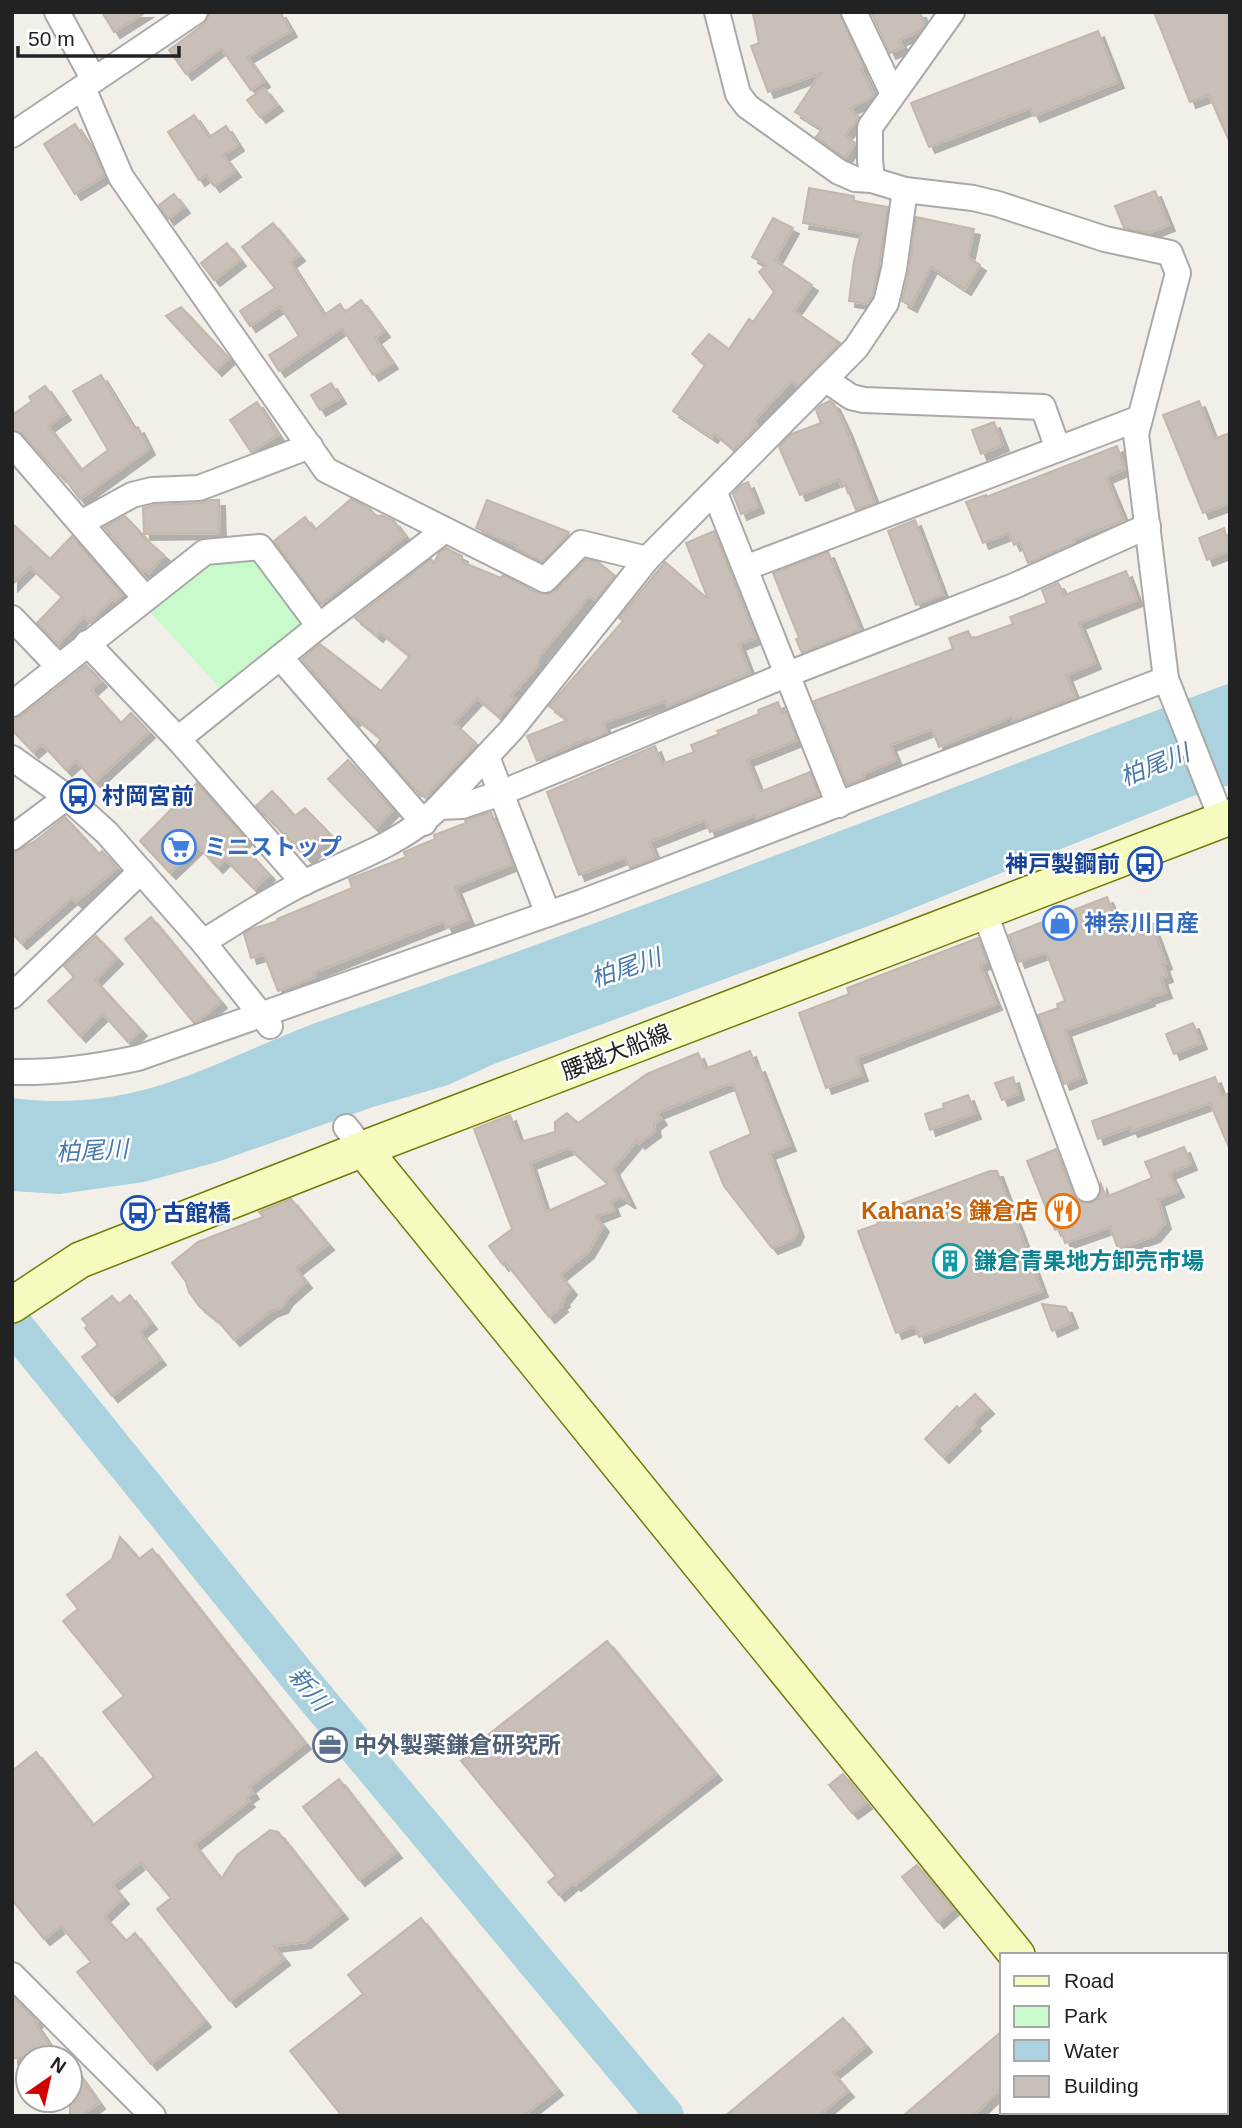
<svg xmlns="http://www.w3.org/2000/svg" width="1242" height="2128" font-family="Arial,'Noto Sans JP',sans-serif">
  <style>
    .park { fill: #c8facc }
    .water { fill: #aad3df }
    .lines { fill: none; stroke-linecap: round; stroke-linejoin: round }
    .river { stroke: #aad3df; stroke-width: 38 }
    .building { fill: #c7bfb8; stroke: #c4b6ab; stroke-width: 2; fill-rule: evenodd; filter: url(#shadow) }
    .street-casing { stroke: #a9a9a9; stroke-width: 28 }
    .secondary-casing { stroke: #707d05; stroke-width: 38 }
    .street { stroke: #fff; stroke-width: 24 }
    .secondary { stroke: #f7fabf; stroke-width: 35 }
    .labels { text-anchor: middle; stroke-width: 5; stroke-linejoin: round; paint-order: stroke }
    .transit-label { font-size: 23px; font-weight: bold; fill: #164399; stroke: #fff; text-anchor: start }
    .shop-label { font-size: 23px; font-weight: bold; fill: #366cbe; stroke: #fff; text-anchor: start }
    .street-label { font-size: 23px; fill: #222; stroke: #fff }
    .food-label { font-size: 23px; font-weight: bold; fill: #c56008; stroke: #fff; text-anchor: end }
    .culture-label { font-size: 23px; font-weight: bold; fill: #0d838f; stroke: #fff; text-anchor: start }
    .service-label { font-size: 23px; font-weight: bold; fill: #4e5e75; stroke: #fff; text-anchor: start }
    .water-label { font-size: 24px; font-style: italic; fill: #4a7aab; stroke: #fff }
  </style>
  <defs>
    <filter id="shadow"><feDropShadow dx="6" dy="6" stdDeviation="0" flood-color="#0004"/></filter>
  </defs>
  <rect width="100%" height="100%" fill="#f2efe9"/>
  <!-- park -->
  <polygon class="park" points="255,558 303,624 221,689 149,611 210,563"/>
  <!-- water -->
  <path class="water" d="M1230,683V785L1193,796L879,922L494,1064L448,1085L373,1107L217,1162L144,1182L60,1194L12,1191V1098C56,1104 104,1101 147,1089C212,1071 272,1037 335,1016C636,913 931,794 1230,683Z"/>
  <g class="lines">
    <!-- river -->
    <polyline class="river" points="12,1323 300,1679 665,2116"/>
  </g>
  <!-- building -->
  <g class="building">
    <polygon points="102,12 146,12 114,32"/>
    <polygon points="210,12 280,12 291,31 247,57 264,81 251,90 221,48 186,74 169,50 204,24"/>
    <polygon points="763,12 839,12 864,67 861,69 874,95 850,109 859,117 845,135 855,143 845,158 816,137 822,129 795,112 821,73 768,92 751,46 759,43 753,14"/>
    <polygon points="871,12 920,12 925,24 921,30 899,40 903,47 890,53"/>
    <polygon points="1154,12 1230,12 1230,143 1209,95 1190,102"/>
    <polygon points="1098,31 1118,82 1034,116 1030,108 929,147 911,103"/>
    <polygon points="264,88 277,105 260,117 247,100"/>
    <polygon points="194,115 209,137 226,126 238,145 223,155 235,171 214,186 206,175 199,180 168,132"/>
    <polygon points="75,124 96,156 104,176 75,194 44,144"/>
    <polygon points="809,188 854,196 854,201 888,207 879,266 872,297 867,304 849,301 854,261 861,233 803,223"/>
    <polygon points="1155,191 1169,225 1148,233 1124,228 1115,206"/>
    <polygon points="174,194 184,207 168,219 159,205"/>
    <polygon points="916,217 974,229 968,257 980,265 965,289 931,267 911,306 902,301 909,271"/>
    <polygon points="773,218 793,228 775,260 812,285 794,311 840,343 798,386 791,381 753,422 757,426 734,450 714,433 712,437 673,411 705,365 692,354 709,334 729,349 749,319 753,322 774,292 759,272 767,265 752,257"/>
    <polygon points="273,223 299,255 290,262 324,315 340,304 345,312 361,300 384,331 375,338 392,363 373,375 342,328 279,371 269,355 299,336 280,306 250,326 240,311 275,288 242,247"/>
    <polygon points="227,243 240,260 214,280 201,263"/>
    <polygon points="181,307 229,358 216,370 166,316"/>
    <polygon points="101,375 134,429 138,427 149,449 80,499 62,475 60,476 23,434 12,430 12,415 32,401 29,397 45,386 65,414 48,426 81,470 108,450 73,391"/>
    <polygon points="331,383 340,398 320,410 311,395"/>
    <polygon points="830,401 834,404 846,429 875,503 856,510 846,485 842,487 839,479 800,495 779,447 791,434 821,423 816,410 821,405"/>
    <polygon points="1199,401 1214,439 1230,433 1230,503 1203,513 1163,415"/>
    <polygon points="257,402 278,435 251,452 230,420"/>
    <polygon points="994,422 1003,445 981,454 972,430"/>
    <polygon points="1117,446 1125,469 1106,477 1124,520 1073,540 1074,543 1028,563 1020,542 1014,545 1009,533 983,543 966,502 986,495 986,497"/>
    <polygon points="748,482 758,507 741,514 733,494 741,485"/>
    <polygon points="351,499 370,509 377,517 381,515 394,521 405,536 321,604 274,541 305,517 315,530"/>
    <polygon points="210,500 219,500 220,533 144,534 143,508 154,505 200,503"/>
    <polygon points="487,500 569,532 568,535 542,562 516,549 518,546 476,528"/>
    <polygon points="125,516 142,534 140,534 164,555 149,573 145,569 142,572 104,527"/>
    <polygon points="915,520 943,594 916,605 888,531"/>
    <polygon points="12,523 50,559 72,536 122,594 115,601 113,598 90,622 84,616 58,644 37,623 62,597 30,567 12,585"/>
    <polygon points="1224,528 1230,551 1207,560 1199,538"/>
    <polygon points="714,531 756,638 739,644 750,673 667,706 665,701 603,723 607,733 589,741 588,738 537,761 527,736 568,720 549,706 623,621 619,618 665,562 708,599 686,543"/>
    <polygon points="446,548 462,556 462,562 501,578 503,575 539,594 548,594 555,591 586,559 598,562 615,576 595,600 589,596 539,657 539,664 511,696 515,699 499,717 477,698 454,723 476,743 425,797 416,789 415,790 376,746 381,739 356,718 354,720 302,659 320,644 381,691 410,656 380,632 377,636 355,618 431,559 434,563 439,553"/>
    <polygon points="828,552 860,630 802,653 796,639 799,638 773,573"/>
    <polygon points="1126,571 1137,600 1079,623 1095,663 1066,675 1075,697 1013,721 1011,717 939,747 932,729 890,745 896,760 862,774 864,778 847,785 814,701 953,649 949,638 968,631 972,639 1013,624 1010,617 1047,603 1042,590 1058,583 1065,595"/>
    <polygon points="86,665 101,681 91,690 121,723 131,713 149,732 95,782 76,761 66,770 42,744 33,752 12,730 12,719 21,716"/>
    <polygon points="778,702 782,713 786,711 797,740 747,760 760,792 810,772 819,795 757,819 755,815 710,832 705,820 649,842 656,858 630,868 625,857 579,875 547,792 655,746 662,764 694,752 691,745 719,734 717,731 759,714 758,710"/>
    <polygon points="348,760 393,810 375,828 328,779"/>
    <polygon points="197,783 246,839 241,844 269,874 254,889 225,859 217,867 198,846 170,873 140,841"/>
    <polygon points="272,791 295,816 305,808 331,835 307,858 256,806"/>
    <polygon points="491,812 513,864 455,887 468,919 447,928 444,921 313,973 315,977 278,991 264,954 251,958 244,934 252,929 278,921 277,919 352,888 349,879 406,857 404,852 435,839 434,835 466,823 465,820"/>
    <polygon points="65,817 99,854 102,851 117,868 76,902 72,898 21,943 12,933 12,854 34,842"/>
    <polygon points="1107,897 1120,928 1149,917 1166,963 1163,965 1167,976 1161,978 1166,992 1148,998 1149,1000 1065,1030 1081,1077 1064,1084 1038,1015 1058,1008 1057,1004 1065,1001 1046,952 1019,962 1009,935"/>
    <polygon points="151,917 221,1002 198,1021 194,1023 125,939"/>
    <polygon points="96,936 117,958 95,980 141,1030 128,1042 103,1014 80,1036 48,1001 74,977 64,966"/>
    <polygon points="978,938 987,962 980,965 996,1004 856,1058 862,1075 826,1088 799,1013 849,994 847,988"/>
    <polygon points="1193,1023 1201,1043 1174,1054 1166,1034"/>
    <path d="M750,1051L756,1067L759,1066L790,1145L769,1153L798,1231L794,1239L772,1248L724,1186L710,1152L751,1134L733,1084L726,1085L657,1113L661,1119L654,1124L655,1131L639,1143L637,1140L613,1169L630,1203L620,1196L621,1197L611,1202L614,1210L596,1217L603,1226L588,1252L560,1275L571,1289L563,1299L564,1301L560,1304L562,1306L549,1317L505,1262L503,1265L489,1246L512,1229L474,1129L510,1115L520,1142L555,1132V1122L567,1113L578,1123L647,1074L698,1053L705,1069ZM569,1148L608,1184L546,1212L530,1163Z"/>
    <polygon points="1013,1077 1018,1094 1002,1100 995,1083"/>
    <polygon points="1215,1077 1222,1096 1230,1093 1230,1150 1210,1103 1132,1131 1130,1127 1098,1139 1092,1121"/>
    <polygon points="968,1095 975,1113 930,1130 925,1114 944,1108 943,1104"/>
    <polygon points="1184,1147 1191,1164 1169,1173 1178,1191 1158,1200 1165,1223 1154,1236 1118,1249 1110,1227 1065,1243 1060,1228 1055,1230 1027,1161 1056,1149 1073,1195 1078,1201 1091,1203 1099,1198 1101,1184 1106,1197 1152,1178 1145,1162"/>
    <polygon points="990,1171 997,1171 1042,1291 919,1337 915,1326 896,1333 858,1231 878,1224 874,1214"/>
    <polygon points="291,1199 328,1244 296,1269 306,1282 287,1299 282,1307 271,1311 234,1340 220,1323 199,1306 189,1292 186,1282 172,1263 198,1242 263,1217 259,1212"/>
    <polygon points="130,1295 151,1323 140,1332 160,1359 112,1396 82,1357 98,1345 85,1328 88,1326 82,1319 112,1296 119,1304"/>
    <polygon points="1042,1304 1066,1307 1072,1322 1052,1331"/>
    <polygon points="975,1394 988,1408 973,1422 975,1425 943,1457 925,1439 957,1406 959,1409"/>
    <polygon points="120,1537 139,1559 152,1549 305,1743 249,1787 253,1793 246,1798 249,1801 194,1844 221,1879 237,1855 270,1830 278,1832 342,1913 305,1942 274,1946 284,1959 230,2001 157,1909 171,1898 141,1862 112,1885 123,1898 104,1916 126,1941 135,1933 205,2021 151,2064 77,1972 91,1962 61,1926 44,1939 12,1900 12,1771 36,1752 93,1825 154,1777 103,1712 124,1696 63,1621 78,1609 67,1595 112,1559"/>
    <polygon points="607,1641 716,1774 575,1885 573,1883 559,1895 548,1882 556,1876 461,1761 471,1753 469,1750"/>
    <polygon points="843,1774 866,1803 852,1813 829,1785"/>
    <polygon points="339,1779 396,1852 359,1880 303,1807"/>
    <polygon points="917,1865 953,1909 938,1922 902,1877"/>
    <polygon points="421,1918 557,2089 523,2116 342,2116 290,2051 363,1994 348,1975"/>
    <polygon points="12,1996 37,2021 35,2023 58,2058 12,2058"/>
    <polygon points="843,2018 866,2046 833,2073 848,2091 818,2116 725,2116"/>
    <polygon points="1002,2031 1002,2088 973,2116 903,2116"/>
    <polygon points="70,2062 99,2103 81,2116 70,2116"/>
  </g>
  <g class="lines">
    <!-- street casing -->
    <g class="street-casing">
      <g id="street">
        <polyline points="57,12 94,80"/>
        <polyline points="717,12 738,94 747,106 839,172 855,179 872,180"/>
        <polyline points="854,12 893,94"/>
        <polyline points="952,12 870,127 870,160 872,180 905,190 973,198 998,204 1105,239 1170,253 1178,273 1136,434 1166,679 1222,820"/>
        <polyline points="83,88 121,177 326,470 545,580 581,543 647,559"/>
        <polyline points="12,135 195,12"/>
        <polyline points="825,379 851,397 864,400 1043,407 1058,449"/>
        <polyline points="12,444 145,598"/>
        <polyline points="715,493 839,805"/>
        <polyline points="81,523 132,495 152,490 199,488 310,446"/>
        <polyline points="745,568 1140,418"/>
        <polyline points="12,618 58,666"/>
        <polyline points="87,643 178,739 304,883"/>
        <polyline points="280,657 424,823"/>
        <polyline points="12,704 205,552 260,547 319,626"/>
        <polyline points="178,739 319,626 445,530"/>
        <polyline points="487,757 548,914"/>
        <polyline points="12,758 67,797 107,833 203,942 270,1026"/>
        <polyline points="439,807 512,729 647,559 856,348 886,303 894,269 905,190"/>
        <polyline points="12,838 67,797"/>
        <polyline points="984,911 1087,1189"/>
        <path d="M203,942C236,922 270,899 305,882C350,861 403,843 439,807L462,806L501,793L788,674L1014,586L1148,526"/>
        <polyline points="12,996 141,871"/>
        <path d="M12,1072C56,1073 95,1067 138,1058L582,902L1166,679"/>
        <polyline points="346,1127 363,1149"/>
        <polyline points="12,1975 153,2116"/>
        <polyline points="1090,2116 1092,2112"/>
      </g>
    </g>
    <!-- secondary casing -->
    <g class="secondary-casing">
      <g id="secondary">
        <polyline points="363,1149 1017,1955"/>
        <polyline points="12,1305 80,1260 363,1149 1230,817"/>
        <polyline points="1144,2112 1146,2116"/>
      </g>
    </g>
    <!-- street -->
    <use href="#street" class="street"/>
    <!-- secondary -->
    <use href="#secondary" class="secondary"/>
  </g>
  <!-- icons -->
  <defs>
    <g id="bus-ring" transform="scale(1.75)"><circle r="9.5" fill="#fff" stroke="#1a4fb4" stroke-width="1.5"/><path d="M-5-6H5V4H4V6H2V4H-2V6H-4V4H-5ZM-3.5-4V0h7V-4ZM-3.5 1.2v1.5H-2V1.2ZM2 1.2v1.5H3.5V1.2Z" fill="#1a4fb4"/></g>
    <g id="supermarket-ring" transform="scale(1.75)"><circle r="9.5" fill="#fff" stroke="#3f7fe0" stroke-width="1.5"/><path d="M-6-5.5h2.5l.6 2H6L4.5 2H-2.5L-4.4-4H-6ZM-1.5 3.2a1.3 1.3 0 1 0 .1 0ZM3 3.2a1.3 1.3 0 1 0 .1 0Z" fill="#3f7fe0"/></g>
    <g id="shop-ring" transform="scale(1.75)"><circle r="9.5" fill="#fff" stroke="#3f7fe0" stroke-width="1.5"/><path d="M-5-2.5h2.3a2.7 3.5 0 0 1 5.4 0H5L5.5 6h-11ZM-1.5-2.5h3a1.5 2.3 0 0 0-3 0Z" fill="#3f7fe0"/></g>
    <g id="restaurant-ring" transform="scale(1.75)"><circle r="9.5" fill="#fff" stroke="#e8710a" stroke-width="1.5"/><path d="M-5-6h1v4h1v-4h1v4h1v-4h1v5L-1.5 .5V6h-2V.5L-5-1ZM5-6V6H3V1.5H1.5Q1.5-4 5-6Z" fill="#e8710a"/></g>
    <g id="building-ring" transform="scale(1.75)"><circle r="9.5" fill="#fff" stroke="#0f9aa8" stroke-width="1.5"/><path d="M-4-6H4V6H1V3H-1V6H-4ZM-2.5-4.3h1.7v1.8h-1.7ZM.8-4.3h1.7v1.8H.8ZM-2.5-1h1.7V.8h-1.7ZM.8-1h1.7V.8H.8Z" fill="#0f9aa8"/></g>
    <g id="office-ring" transform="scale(1.75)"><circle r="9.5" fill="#fff" stroke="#5c6f8a" stroke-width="1.5"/><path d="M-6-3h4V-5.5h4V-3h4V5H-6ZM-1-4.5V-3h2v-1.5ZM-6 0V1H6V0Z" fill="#5c6f8a"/></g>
  </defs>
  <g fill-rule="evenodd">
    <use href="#bus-ring" x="78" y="796"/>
    <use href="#supermarket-ring" x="179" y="847"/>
    <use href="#bus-ring" x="1145" y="864"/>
    <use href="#shop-ring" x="1060" y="923"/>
    <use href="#restaurant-ring" x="1063" y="1211"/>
    <use href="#bus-ring" x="138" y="1213"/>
    <use href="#building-ring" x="950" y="1261"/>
    <use href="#office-ring" x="330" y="1745"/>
  </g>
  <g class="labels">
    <!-- transit labels -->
    <g class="transit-label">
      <text x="102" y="804">村岡宮前</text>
      <text x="1120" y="872" text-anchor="end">神戸製鋼前</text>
      <text x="162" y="1221">古館橋</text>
    </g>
    <!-- shop labels -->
    <g class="shop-label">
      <text x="204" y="855">ミニストップ</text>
      <text x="1084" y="931">神奈川日産</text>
    </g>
    <!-- street labels -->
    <g class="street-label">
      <text transform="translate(616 1052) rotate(-21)" y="8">腰越大船線</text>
    </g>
    <!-- food labels -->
    <g class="food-label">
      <text x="1038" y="1219">Kahana’s 鎌倉店</text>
    </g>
    <!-- culture labels -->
    <g class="culture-label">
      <text x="974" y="1269">鎌倉青果地方卸売市場</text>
    </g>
    <!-- service labels -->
    <g class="service-label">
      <text x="354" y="1753">中外製薬鎌倉研究所</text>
    </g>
    <!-- water labels -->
    <g class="water-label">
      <text transform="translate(1155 765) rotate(-22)" y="8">柏尾川</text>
      <text transform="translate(626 968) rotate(-19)" y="8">柏尾川</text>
      <text transform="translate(92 1151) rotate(-3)" y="8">柏尾川</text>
      <text transform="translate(309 1689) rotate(50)" y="8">新川</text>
    </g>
  </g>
  <!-- border -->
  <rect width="1242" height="2128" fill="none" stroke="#222222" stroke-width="28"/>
  <!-- legend -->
  <rect x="1000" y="1953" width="228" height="161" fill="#ffffff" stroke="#a7a7a7" stroke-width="2"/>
  <rect x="1014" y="1976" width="35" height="10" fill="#f7fabf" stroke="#a7a7a7" stroke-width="2"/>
  <text x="1064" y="1988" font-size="21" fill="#222222">Road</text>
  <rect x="1014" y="2006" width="35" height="21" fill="#c8facc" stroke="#a7a7a7" stroke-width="2"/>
  <text x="1064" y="2023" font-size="21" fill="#222222">Park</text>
  <rect x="1014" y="2040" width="35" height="21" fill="#aad3df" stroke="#a7a7a7" stroke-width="2"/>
  <text x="1064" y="2058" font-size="21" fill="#222222">Water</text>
  <rect x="1014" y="2076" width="35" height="21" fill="#c7bfb8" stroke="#a7a7a7" stroke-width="2"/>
  <text x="1064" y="2093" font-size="21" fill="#222222">Building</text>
  <!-- north arrow -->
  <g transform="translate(49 2079) rotate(34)"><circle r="33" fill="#ffffff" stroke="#a7a7a7" stroke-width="2"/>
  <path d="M0-5L12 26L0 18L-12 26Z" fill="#d40000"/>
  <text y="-10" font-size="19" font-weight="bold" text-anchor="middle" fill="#222222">N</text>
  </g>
  <!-- scale -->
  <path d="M18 46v10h161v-10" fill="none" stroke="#222222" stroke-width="3.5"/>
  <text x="28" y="46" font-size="21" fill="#222222" stroke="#ffffff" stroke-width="5" paint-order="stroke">50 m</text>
</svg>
